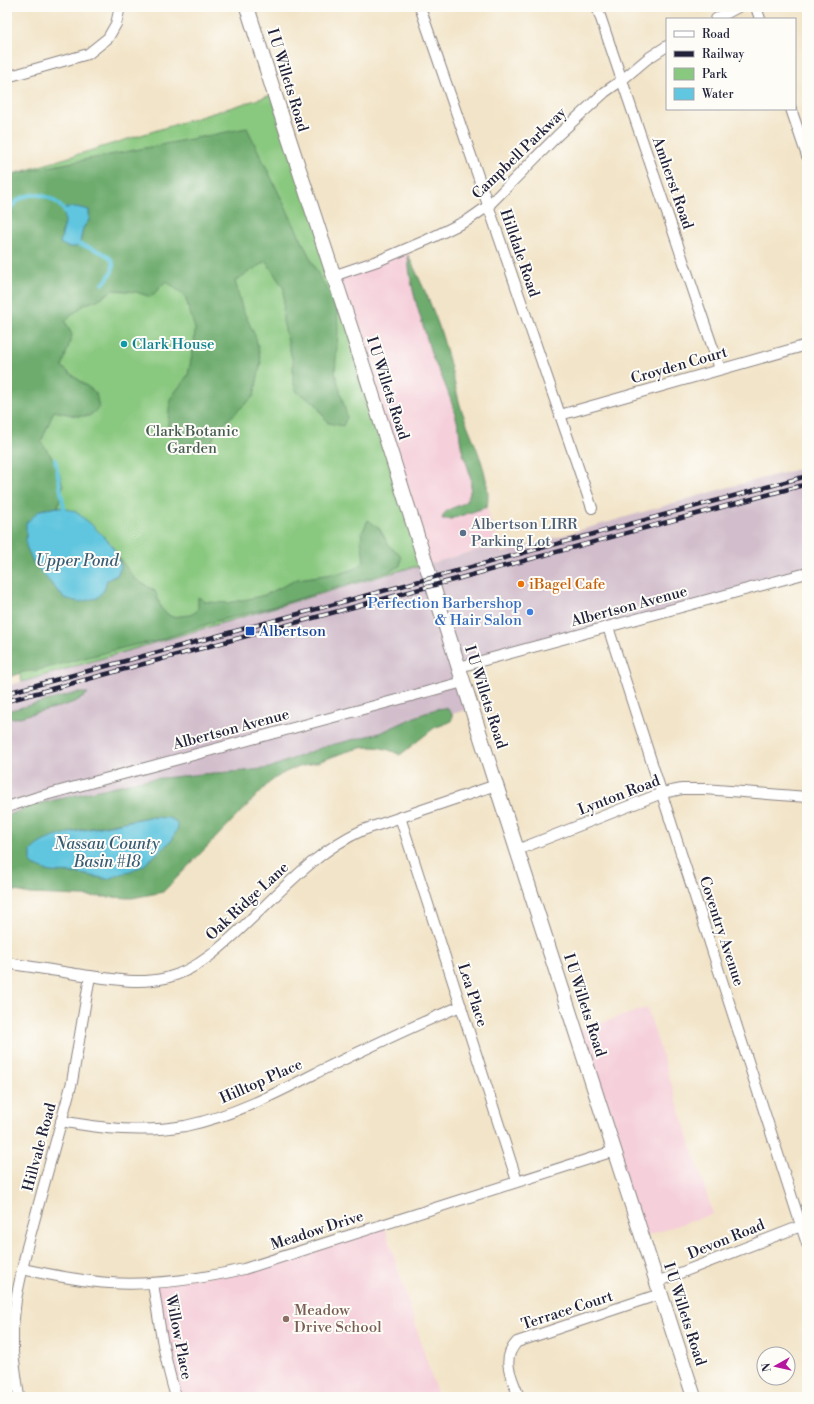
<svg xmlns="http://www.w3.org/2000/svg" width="814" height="1404" font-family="'Libre Bodoni',serif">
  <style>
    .built { fill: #f5cfda }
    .industrial { fill: #d1bdcb }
    .green { fill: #89c87f; stroke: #56755d }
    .forest { fill: #6eac6e; stroke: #486754; fill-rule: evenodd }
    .water { fill: #61c6df; stroke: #42748d }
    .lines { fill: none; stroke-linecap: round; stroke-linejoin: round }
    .stream { stroke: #61c6df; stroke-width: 4 }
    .street-casing { stroke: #8a8382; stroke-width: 12 }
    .secondary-casing { stroke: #8a8382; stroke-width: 16 }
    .street { stroke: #fff; stroke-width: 10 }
    .secondary { stroke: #fff; stroke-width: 14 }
    .rail-casing { stroke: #22223b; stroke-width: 4.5 }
    .rail { stroke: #fdfcf7; stroke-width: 3; stroke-dasharray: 9; stroke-linecap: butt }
    .culture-dot { fill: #0f9aa8; stroke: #fdfcf7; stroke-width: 1.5 }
    .service-dot { fill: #5c6f8a; stroke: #fdfcf7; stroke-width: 1.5 }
    .food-dot { fill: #e8710a; stroke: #fdfcf7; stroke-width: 1.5 }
    .shop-dot { fill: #3f7fe0; stroke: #fdfcf7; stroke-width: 1.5 }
    .transit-dot { fill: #1a4fb4; stroke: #fdfcf7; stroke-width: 1.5 }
    .education-dot { fill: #8d6e63; stroke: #fdfcf7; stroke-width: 1.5 }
    .labels { text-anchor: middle; stroke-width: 4; stroke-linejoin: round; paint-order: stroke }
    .street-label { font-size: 15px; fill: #22223b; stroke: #fdfcf7 }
    .culture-label { font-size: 15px; fill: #0d838f; stroke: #fdfcf7; text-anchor: start }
    .park-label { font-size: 15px; fill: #465c53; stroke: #fdfcf7 }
    .service-label { font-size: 15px; fill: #4e5e75; stroke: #fdfcf7; text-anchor: start }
    .food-label { font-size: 15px; fill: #c56008; stroke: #fdfcf7; text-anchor: start }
    .shop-label { font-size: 15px; fill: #366cbe; stroke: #fdfcf7; text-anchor: end }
    .transit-label { font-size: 15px; fill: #164399; stroke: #fdfcf7; text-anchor: start }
    .education-label { font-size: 15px; fill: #785e54; stroke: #fdfcf7; text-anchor: start }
    .water-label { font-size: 16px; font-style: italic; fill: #385b74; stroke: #fdfcf7 }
  </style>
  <rect width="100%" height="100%" fill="#fdfcf7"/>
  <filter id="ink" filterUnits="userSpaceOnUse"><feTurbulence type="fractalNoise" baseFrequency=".025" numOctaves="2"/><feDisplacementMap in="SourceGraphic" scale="8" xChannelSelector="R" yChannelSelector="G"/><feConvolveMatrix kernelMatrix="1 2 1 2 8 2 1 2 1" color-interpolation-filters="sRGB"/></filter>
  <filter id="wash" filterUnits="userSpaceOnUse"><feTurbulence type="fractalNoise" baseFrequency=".012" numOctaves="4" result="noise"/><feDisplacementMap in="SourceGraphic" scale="16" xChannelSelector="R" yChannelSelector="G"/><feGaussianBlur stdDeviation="0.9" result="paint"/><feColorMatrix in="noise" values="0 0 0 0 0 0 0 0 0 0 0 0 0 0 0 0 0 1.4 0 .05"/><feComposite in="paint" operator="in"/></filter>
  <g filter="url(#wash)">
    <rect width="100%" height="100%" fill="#f2e4c8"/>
    <!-- built -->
    <g class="built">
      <polygon points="407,249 498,544 426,565 333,276"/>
      <polygon points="647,1008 713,1214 642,1237 576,1031"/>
      <polygon points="384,1224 438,1397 176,1397 153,1283 218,1275"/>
    </g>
    <!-- industrial -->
    <polygon class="industrial" points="807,467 807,574 459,667 472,708 288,765 245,771 202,774 142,780 33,805 7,816 7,686 405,569 426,565 498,544 502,553 729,487"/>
    <!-- green -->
    <polygon class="green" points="275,94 426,565 405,569 22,682 7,632 7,176"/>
    <!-- forest -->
    <g class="forest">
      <path d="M247,128L320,278L337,304L338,332L335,372L347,417L343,426L328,423L315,403L297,392L293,382V363L283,321L284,289L266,261L235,281L242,308L256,338L261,362L254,396L217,430L207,451L178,446L167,432L170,399L188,375L194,346L195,329L185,296L166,281L151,297L136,292L114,290L95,301L85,304L65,321L72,335L62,367L96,393L99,408L89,416H76L54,411L41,442L56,463L63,486L58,507L40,510L34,564L64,598L104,590L107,580L117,575L121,567L117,555L135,579L155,591L161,608L166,613L172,617L190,615L196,612L198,608V597L206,602L228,603L248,599L265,595L298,579L346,572L358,567L364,561L361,540L362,533L368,520L379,528L390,547L399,553L401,558L400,566L388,572L268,608L216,621L153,642L134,645L38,670L23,672L7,678V175ZM85,209L89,210V220L83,228L80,242L61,235L65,223Z"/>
      <path d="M408,255C417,274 427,294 434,313C446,343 452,374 460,405C469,434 493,476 487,507L451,519H442C446,502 466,512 470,492C474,475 464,461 461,445C459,437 460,428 457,421C453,405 447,389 441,375C439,370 436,366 434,361C430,352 428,342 425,332C417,307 409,281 408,255Z"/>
      <path d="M77,693H88C80,704 48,709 35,713C24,715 19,719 7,718V711Z"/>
      <path d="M444,708L448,709L452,714V719L450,722L434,728L400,755C368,737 345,754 314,763C293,769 287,769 269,783L163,892L132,898L29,894L7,889V816L33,805L142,780L202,774L245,771L269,768L323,747L380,733L415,717L436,709ZM149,817L169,818L175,821L177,828L108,879L75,873L50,872L70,832Z"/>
    </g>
    <!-- water -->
    <g class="water">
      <polygon points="76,207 89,210 89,220 83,228 80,242 76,247 67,247 60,243 65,223 64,210 66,208"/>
      <polygon points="58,507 75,511 92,525 112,545 121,567 117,575 107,580 104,590 97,598 79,602 64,598 34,564 26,546 26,523 40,510"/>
      <path d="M149,817L169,818L175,821L178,827L172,840L143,866L108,879L75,873L50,872L31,864V851C43,835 81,831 100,827C116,824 133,820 149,817Z"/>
    </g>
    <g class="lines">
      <!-- stream -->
      <g class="stream">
        <path d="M7,215C19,186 53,190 67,215"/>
        <path d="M77,240L78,244C89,248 115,253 113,267C113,273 107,279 103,284"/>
        <polyline points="55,459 65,513"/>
      </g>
    </g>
  </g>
  <g filter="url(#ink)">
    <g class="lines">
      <!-- street casing -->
      <g class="street-casing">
        <g id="street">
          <polyline points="420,7 592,508"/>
          <polyline points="597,7 720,369"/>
          <polyline points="756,7 760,19"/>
          <polyline points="716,19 738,7"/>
          <polyline points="7,77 88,54 108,38 116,24 120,7"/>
          <polyline points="791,109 807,156"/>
          <polyline points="333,276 380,260 427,240 468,220 488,206 559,134 605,92 622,80 647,59 667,46"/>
          <polyline points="560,415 807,345"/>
          <polyline points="608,627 807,1244"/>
          <polyline points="459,667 807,573"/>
          <polyline points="7,807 38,797 463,682"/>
          <polyline points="400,817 517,1181"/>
          <polyline points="517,850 662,793 682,789 704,789 807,797"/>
          <path d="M7,963C30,967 53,970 76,974C105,978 137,985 166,978C199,970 226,943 250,920C285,887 318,850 363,830L496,785"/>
          <path d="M61,1121C103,1129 143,1133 185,1126C233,1116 277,1093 320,1071C367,1048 413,1026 461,1006"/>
          <path d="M22,1269C51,1275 80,1281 110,1283C155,1286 200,1279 244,1269L614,1151"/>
          <polyline points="657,1282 806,1224"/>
          <path d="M153,1283C159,1323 164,1358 176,1397"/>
          <polyline points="19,1397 13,1353 13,1328 16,1299 27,1247 72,1082 90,976"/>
          <path d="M519,1397C512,1377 500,1360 517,1342L660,1294"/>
        </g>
      </g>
      <!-- secondary casing -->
      <g class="secondary-casing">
        <polyline id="secondary" points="247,7 279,108 368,381 496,785 694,1397"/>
      </g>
      <!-- street -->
      <use href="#street" class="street"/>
      <!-- secondary -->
      <use href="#secondary" class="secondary"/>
      <!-- rail casing -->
      <g class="rail-casing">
        <g id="rail">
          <polyline points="7,693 807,476"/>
          <polyline points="7,701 807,484"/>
        </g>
      </g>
      <!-- rail -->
      <use href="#rail" class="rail"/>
    </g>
  </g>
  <!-- markers -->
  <circle class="culture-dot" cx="124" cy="344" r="4"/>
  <circle class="service-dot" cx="463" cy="533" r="4"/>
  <circle class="food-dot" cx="521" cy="584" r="4"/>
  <circle class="shop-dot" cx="530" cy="612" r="4"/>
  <rect class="transit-dot" x="245" y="626" width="10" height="10" rx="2"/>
  <circle class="education-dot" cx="286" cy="1319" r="4"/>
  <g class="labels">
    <!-- street labels -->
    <g class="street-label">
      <text transform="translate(288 80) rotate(73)" y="5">I U Willets Road</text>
      <text transform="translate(519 153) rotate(-44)" y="5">Campbell Parkway</text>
      <text transform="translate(673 183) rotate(71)" y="5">Amherst Road</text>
      <text transform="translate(520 253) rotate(71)" y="5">Hilldale Road</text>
      <text transform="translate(679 365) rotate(-16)" y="5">Croyden Court</text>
      <text transform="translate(388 388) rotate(72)" y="5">I U Willets Road</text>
      <text transform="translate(629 606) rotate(-15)" y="5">Albertson Avenue</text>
      <text transform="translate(486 697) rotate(72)" y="5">I U Willets Road</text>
      <text transform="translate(231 729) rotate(-15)" y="5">Albertson Avenue</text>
      <text transform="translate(619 795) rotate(-21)" y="5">Lynton Road</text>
      <text transform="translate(247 901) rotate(-43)" y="5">Oak Ridge Lane</text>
      <text transform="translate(722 931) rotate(72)" y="5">Coventry Avenue</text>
      <text transform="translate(473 995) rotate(72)" y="5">Lea Place</text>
      <text transform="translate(585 1005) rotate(72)" y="5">I U Willets Road</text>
      <text transform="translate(261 1081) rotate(-24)" y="5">Hilltop Place</text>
      <text transform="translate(39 1147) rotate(-75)" y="5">Hillvale Road</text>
      <text transform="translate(317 1230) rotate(-18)" y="5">Meadow Drive</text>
      <text transform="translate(726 1239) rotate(-22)" y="5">Devon Road</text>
      <text transform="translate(567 1310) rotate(-18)" y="5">Terrace Court</text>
      <text transform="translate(685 1314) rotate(72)" y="5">I U Willets Road</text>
      <text transform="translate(179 1337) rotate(79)" y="5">Willow Place</text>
    </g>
    <!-- culture labels -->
    <g class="culture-label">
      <text x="132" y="349">Clark House</text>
    </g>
    <!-- park labels -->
    <g class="park-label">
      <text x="192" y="436">Clark Botanic<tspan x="192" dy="17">Garden</tspan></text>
    </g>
    <!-- service labels -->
    <g class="service-label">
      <text x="471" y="529">Albertson LIRR<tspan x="471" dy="17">Parking Lot</tspan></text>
    </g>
    <!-- food labels -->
    <g class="food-label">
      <text x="529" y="589">iBagel Cafe</text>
    </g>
    <!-- shop labels -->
    <g class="shop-label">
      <text x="522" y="608">Perfection Barbershop<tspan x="522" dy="17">&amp; Hair Salon</tspan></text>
    </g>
    <!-- transit labels -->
    <g class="transit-label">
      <text x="259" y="636">Albertson</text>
    </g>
    <!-- education labels -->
    <g class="education-label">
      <text x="294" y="1315">Meadow<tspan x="294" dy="17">Drive School</tspan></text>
    </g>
    <!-- water labels -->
    <g class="water-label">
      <text x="77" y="566">Upper Pond</text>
      <text x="107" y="849">Nassau County<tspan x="107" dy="18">Basin #18</tspan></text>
    </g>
  </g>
  <!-- margin -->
  <rect width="814" height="1404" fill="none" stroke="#fdfcf7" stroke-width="24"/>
  <!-- legend -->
  <rect x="666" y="18" width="130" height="92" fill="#fdfcf7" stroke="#a5a5ac"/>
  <rect x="674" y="31" width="20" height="6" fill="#ffffff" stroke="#a5a5ac"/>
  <text x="702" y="38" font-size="12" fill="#22223b">Road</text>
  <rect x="674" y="51" width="20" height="6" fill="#22223b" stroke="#a5a5ac"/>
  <text x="702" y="58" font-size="12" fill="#22223b">Railway</text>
  <rect x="674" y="68" width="20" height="12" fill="#89c87f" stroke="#a5a5ac"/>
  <text x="702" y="78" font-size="12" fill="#22223b">Park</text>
  <rect x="674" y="88" width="20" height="12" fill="#61c6df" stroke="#a5a5ac"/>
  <text x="702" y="98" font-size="12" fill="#22223b">Water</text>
  <!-- north arrow -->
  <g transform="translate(776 1366) rotate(262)"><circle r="19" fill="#fdfcf7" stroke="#a5a5ac"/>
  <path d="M0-3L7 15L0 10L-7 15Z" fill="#b5179e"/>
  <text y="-6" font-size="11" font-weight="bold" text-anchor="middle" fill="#22223b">N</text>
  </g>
</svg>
